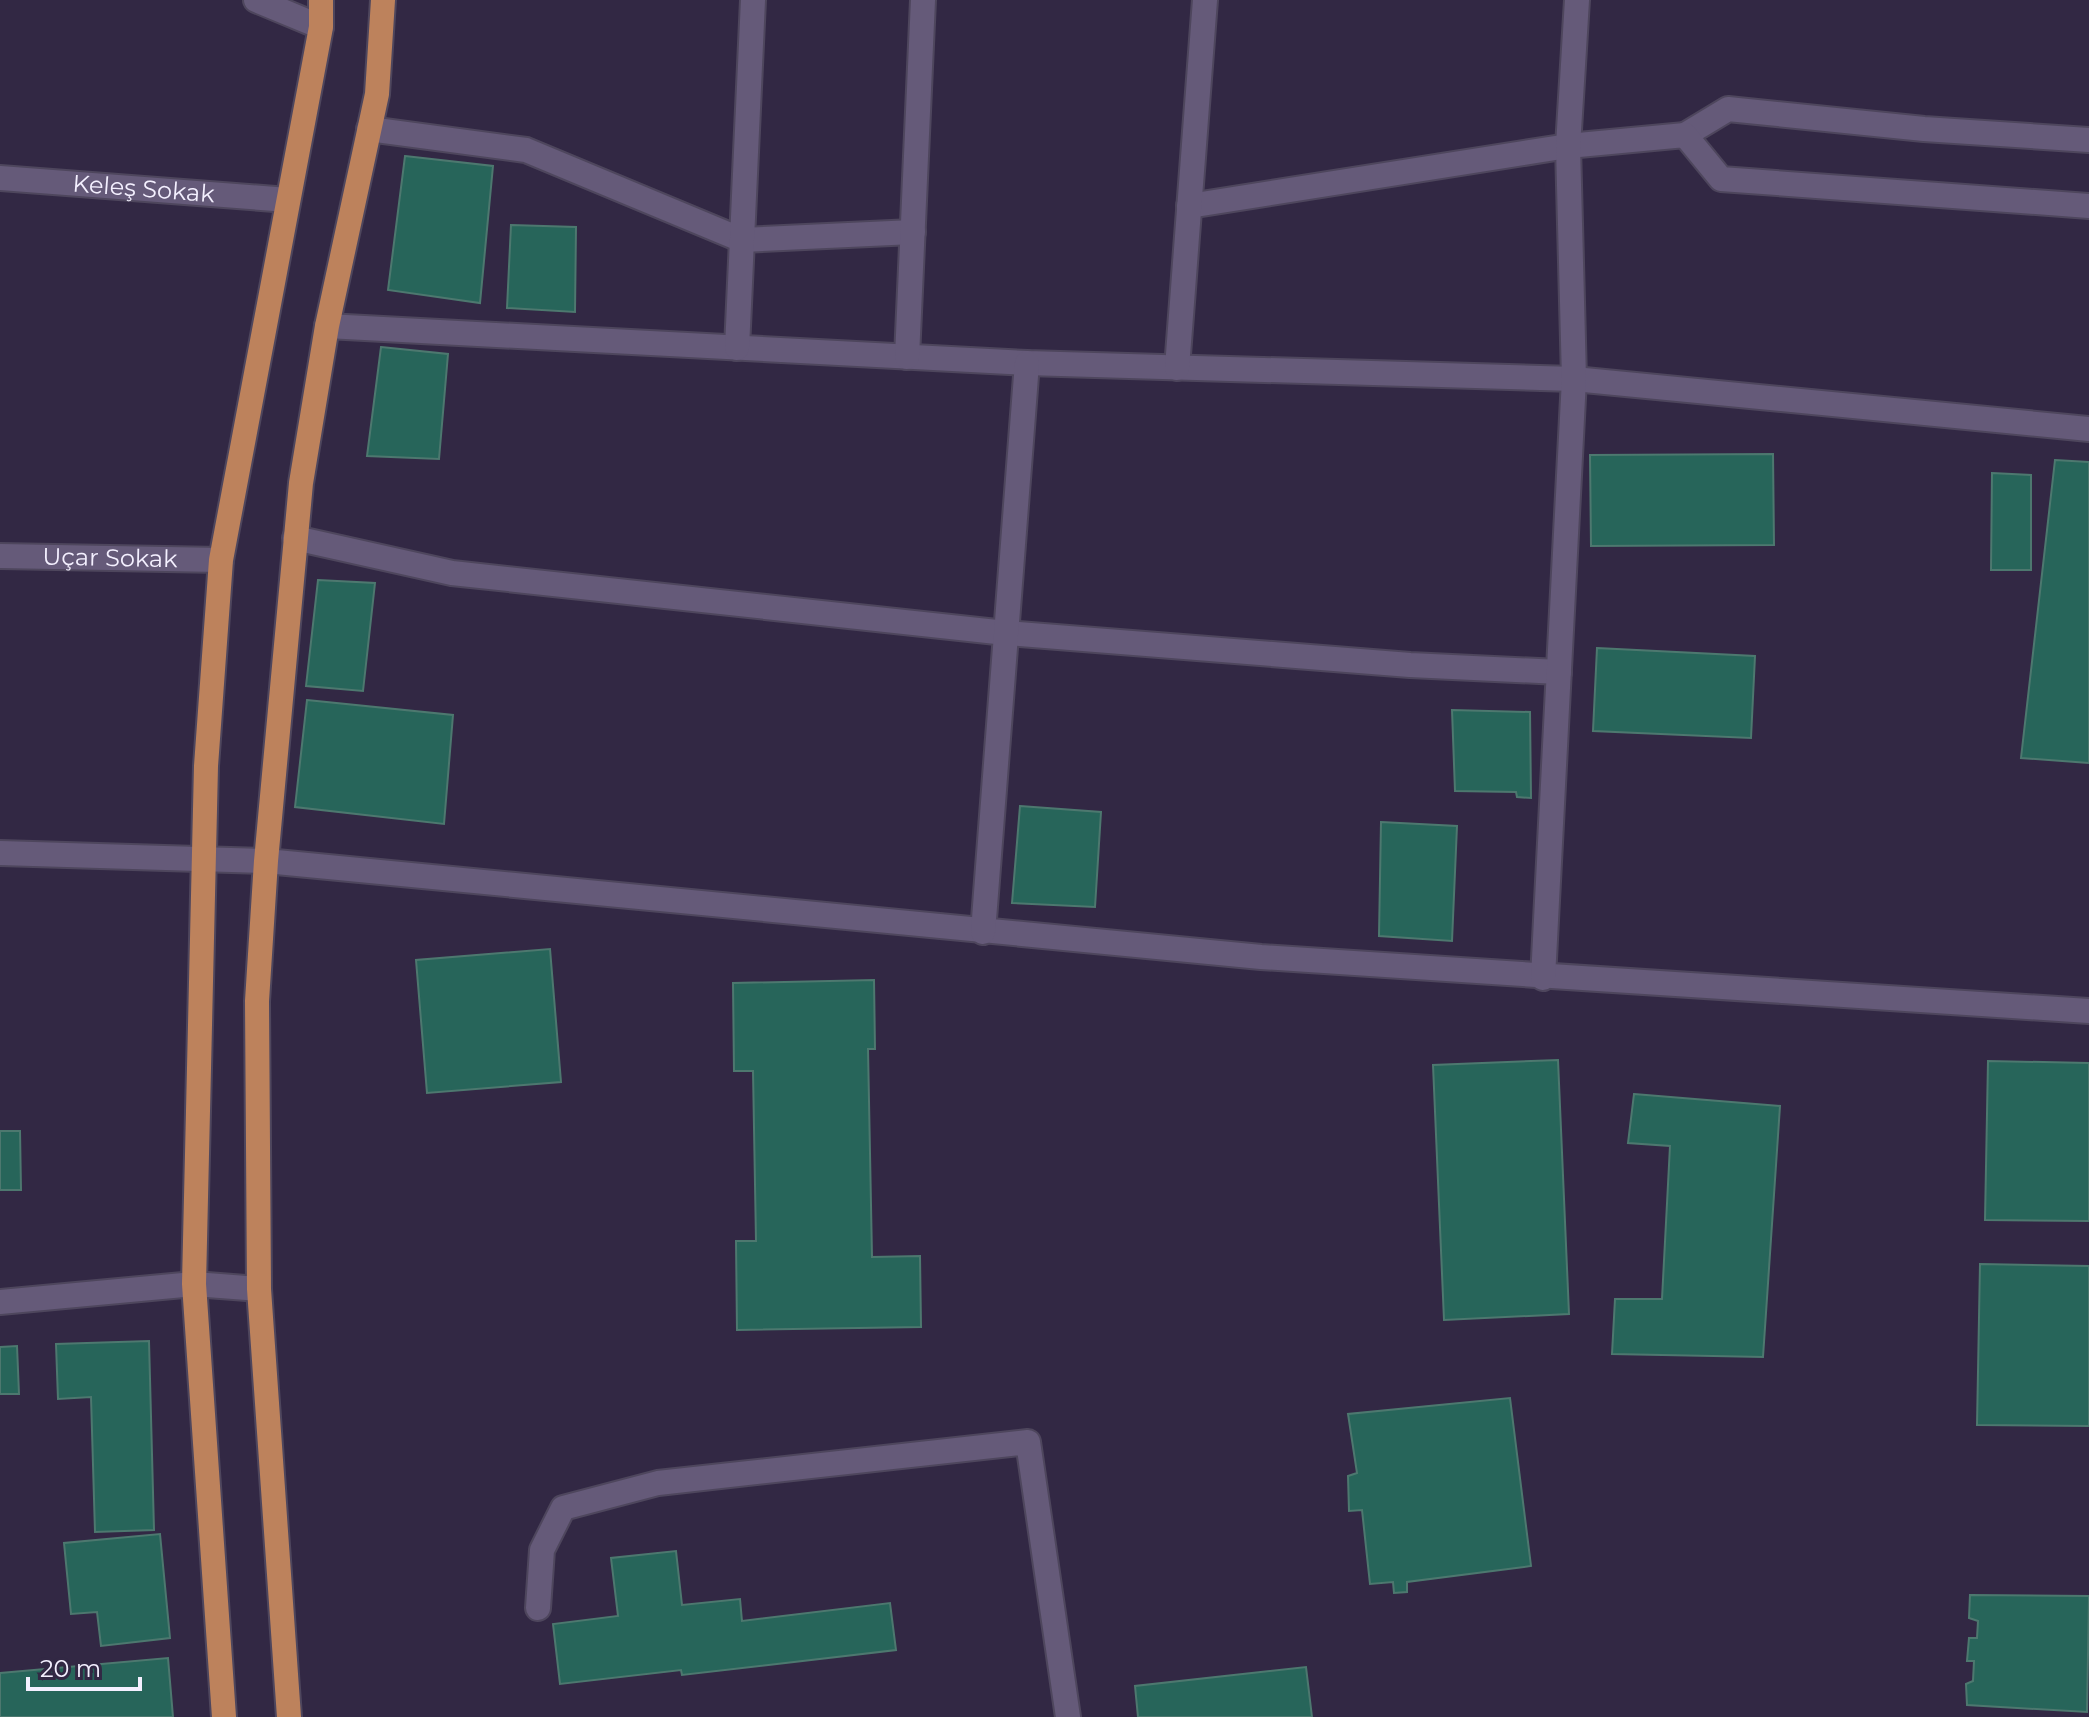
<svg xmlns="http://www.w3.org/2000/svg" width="2089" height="1717" font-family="Montserrat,sans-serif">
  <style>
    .building { fill: #27655a; stroke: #4d786f; stroke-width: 2 }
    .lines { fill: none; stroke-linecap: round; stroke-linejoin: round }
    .minor-casing { stroke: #4e465d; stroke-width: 28 }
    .major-casing { stroke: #4e465d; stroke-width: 28 }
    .minor { stroke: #655a79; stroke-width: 24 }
    .major { stroke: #bd825c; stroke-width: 24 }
    .labels { text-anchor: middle; stroke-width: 6; stroke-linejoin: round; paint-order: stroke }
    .street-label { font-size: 24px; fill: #f4f0ff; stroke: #322844 }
  </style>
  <rect width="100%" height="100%" fill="#322844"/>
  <!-- building -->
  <g class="building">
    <polygon points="405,156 493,166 480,303 388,290"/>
    <polygon points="511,225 576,227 575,312 507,308"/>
    <polygon points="381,347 448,354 439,459 367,456"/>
    <polygon points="1773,454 1774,545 1591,546 1590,455"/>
    <polygon points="2055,460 2089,462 2089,763 2021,758"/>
    <polygon points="1992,473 2031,475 2031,570 1991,570"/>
    <polygon points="318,580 375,583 363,691 306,686"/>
    <polygon points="1597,648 1755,656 1751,738 1593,731"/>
    <polygon points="307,700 453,715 444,824 295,807"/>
    <polygon points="1452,710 1530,712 1531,798 1517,797 1516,792 1455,791"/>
    <polygon points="1020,806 1101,812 1095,907 1012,903"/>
    <polygon points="1381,822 1457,826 1452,941 1379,936"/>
    <polygon points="550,949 561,1082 427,1093 416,960"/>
    <polygon points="874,980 875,1049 868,1049 872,1257 920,1256 921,1327 737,1330 736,1241 756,1241 753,1071 734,1071 733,983"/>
    <polygon points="1558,1060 1569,1314 1444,1320 1433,1065"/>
    <polygon points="1988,1061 2089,1063 2089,1221 1985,1220"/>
    <polygon points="1634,1094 1780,1106 1763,1357 1612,1354 1615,1299 1662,1299 1670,1146 1628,1143"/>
    <polygon points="0,1131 20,1131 21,1190 0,1190"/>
    <polygon points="1980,1264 2089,1266 2089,1426 1977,1425"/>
    <polygon points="149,1341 154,1530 95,1532 91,1397 58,1399 56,1344"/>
    <polygon points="17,1346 19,1394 0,1394 0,1347"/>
    <polygon points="1510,1398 1531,1566 1407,1582 1407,1592 1394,1593 1393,1582 1370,1584 1362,1510 1349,1511 1348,1476 1357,1473 1348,1414"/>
    <polygon points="160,1534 170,1638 101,1646 97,1612 71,1614 64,1543"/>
    <polygon points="676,1551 682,1605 740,1599 742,1621 890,1603 896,1650 682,1675 681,1670 560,1684 553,1624 618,1616 611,1558"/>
    <polygon points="1970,1595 2089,1596 2087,1712 1967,1705 1966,1684 1973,1681 1974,1661 1967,1661 1969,1638 1977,1638 1978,1621 1969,1618"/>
    <polygon points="168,1658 173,1717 0,1717 0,1673"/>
    <polygon points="1306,1667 1312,1717 1138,1717 1135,1686"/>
  </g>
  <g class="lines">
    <!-- minor casing -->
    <g class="minor-casing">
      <g id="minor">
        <polyline points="256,0 321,27"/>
        <polyline points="369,129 526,150 742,240 913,232"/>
        <polyline points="1685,135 1728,109 1924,129 2089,140"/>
        <path id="s1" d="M0,178L288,200"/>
        <polyline points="1189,206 1568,146 1685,135 1721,179 2089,206"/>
        <polyline points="327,326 1027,363 1574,379 2089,429"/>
        <polyline points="737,348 753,0"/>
        <polyline points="907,357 923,0"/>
        <polyline points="1177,368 1205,0"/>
        <polyline points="295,538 452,573 1006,633 1410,665 1559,672"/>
        <path id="s2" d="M0,556L221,560"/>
        <polyline points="0,853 266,861 1261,957 2089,1011"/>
        <polyline points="983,932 1027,363"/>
        <polyline points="1543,978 1574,379 1568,146 1577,0"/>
        <polyline points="0,1302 194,1284 259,1289"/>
        <polyline points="538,1608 542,1550 563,1508 658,1483 1028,1442 1068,1717"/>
      </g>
    </g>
    <!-- major casing -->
    <g class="major-casing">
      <g id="major">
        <polyline points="224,1717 194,1284 206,766 221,560 321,27 321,0"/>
        <polyline points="289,1717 259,1289 257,1001 266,861 301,483 327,326 377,94 383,0"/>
      </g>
    </g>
    <!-- minor -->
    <use href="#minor" class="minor"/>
    <!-- major -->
    <use href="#major" class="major"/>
  </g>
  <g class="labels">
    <!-- street labels -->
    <g class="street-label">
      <text dy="8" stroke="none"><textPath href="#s1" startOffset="144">Keleş Sokak</textPath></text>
      <text dy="8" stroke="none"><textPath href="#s2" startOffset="110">Uçar Sokak</textPath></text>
    </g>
  </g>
  <!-- scale -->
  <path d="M28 1677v12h112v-12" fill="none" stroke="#f4f0ff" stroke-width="4"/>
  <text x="40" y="1677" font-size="24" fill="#f4f0ff" stroke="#322844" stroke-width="6" paint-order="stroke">20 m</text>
</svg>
